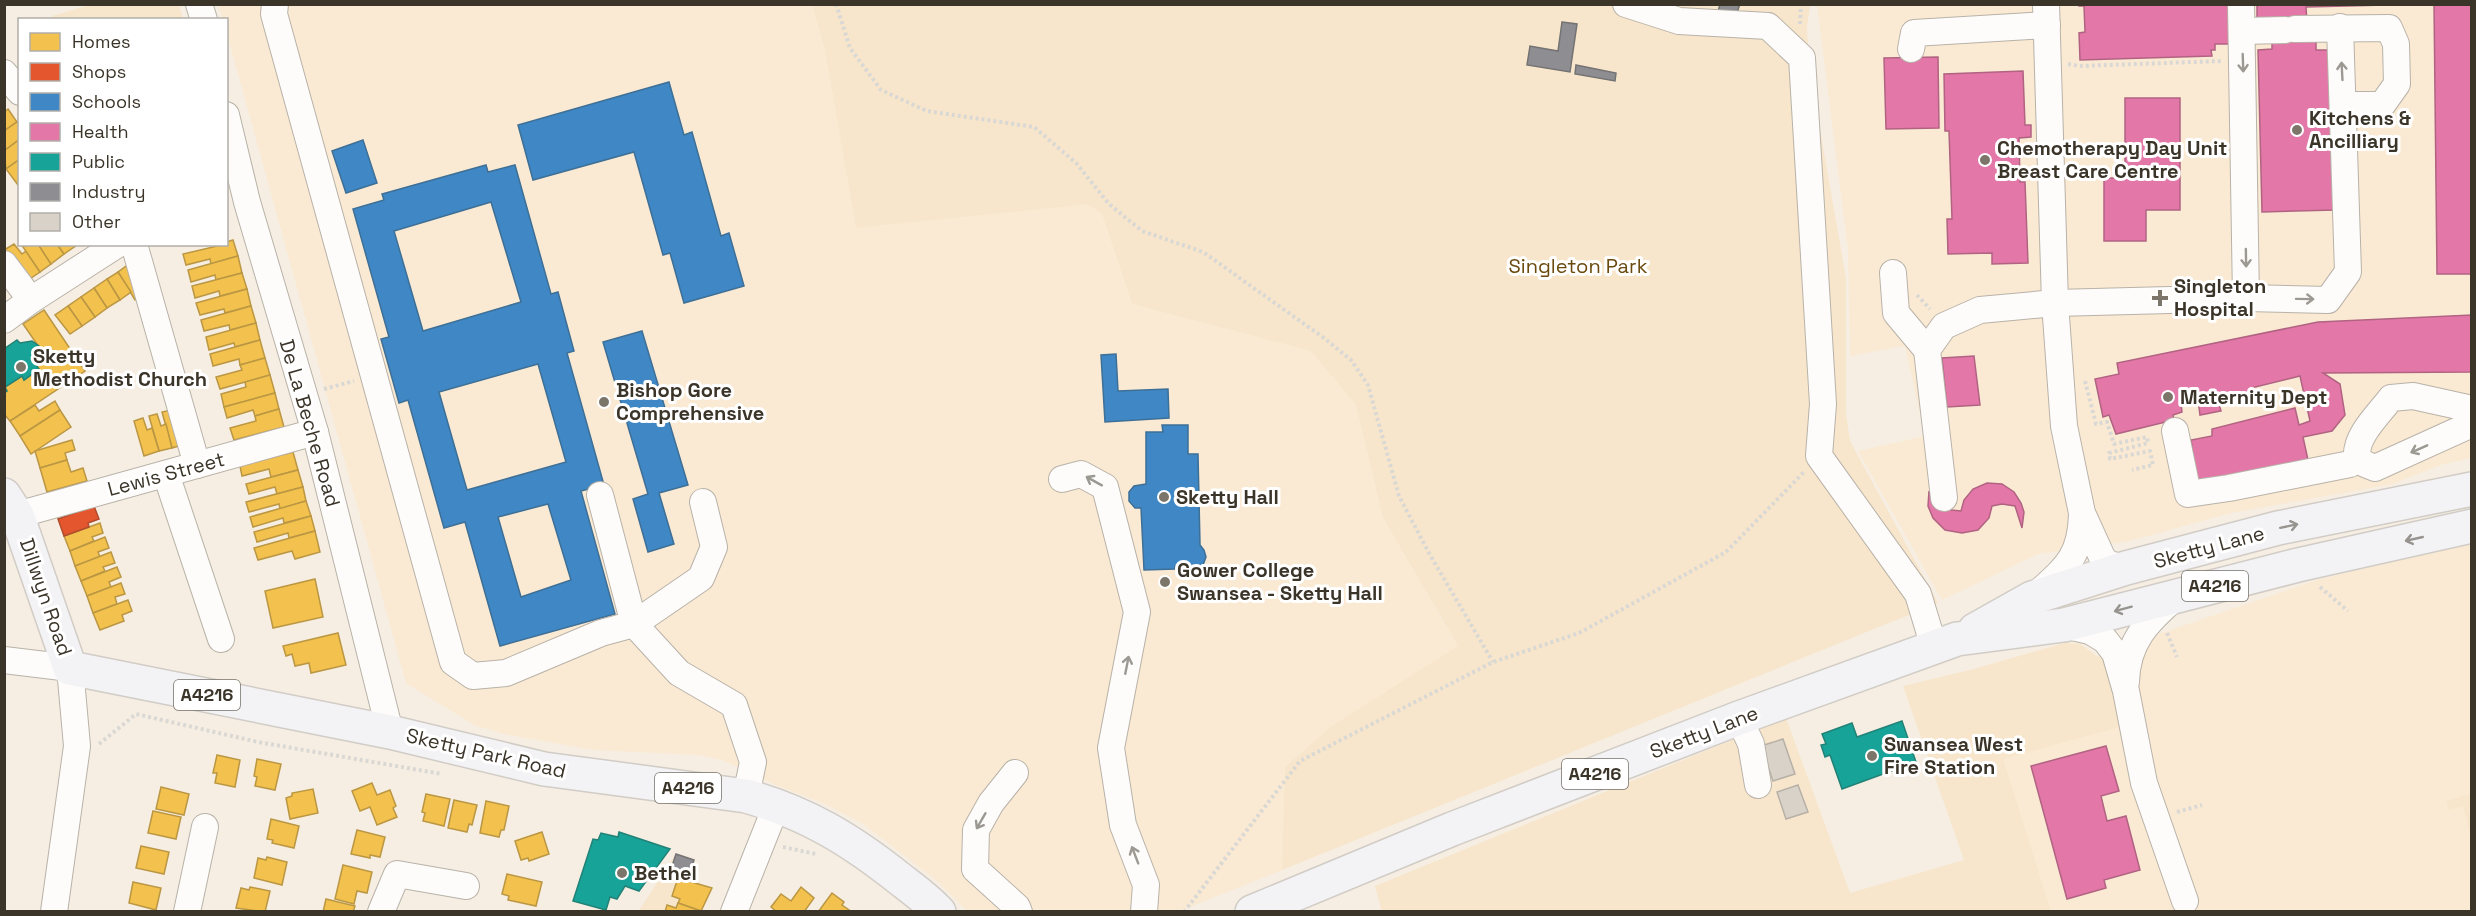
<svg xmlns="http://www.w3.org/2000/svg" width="2476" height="916" font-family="'Space Grotesk',sans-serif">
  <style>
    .built { fill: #faead3 }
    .green { fill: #f7e6cb }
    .homes { fill: #f2c14e; stroke: #bb9743; stroke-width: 1.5 }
    .shops { fill: #e4572e; stroke: #b14c2c; stroke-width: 1.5 }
    .schools { fill: #3f88c5; stroke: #3e6f96; stroke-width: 1.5; fill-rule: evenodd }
    .health { fill: #e377a8; stroke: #b16382; stroke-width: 1.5 }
    .public { fill: #17a398; stroke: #228277; stroke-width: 1.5 }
    .industry { fill: #8d8d92; stroke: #747272; stroke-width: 1.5 }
    .building { fill: #d9d2c8; stroke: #b7b0a7; stroke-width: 1.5 }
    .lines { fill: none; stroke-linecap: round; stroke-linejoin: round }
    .minor-casing { stroke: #b8b2a8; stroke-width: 28 }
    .major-casing { stroke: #d1ccc6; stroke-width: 36 }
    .path { stroke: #dad8d4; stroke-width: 4; stroke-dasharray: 3 3; stroke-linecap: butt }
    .minor { stroke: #fefcfb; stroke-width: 26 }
    .major { stroke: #f3f3f5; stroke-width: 33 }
    .oneway { stroke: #9c9892 }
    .oneway2 { stroke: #97948f }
    .poi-dot { fill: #7c756a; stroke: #fff; stroke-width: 2 }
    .labels { text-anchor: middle; stroke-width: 6; stroke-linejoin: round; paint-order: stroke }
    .shield { fill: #fff; stroke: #767169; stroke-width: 1.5 }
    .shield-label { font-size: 18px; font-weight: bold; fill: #3b3429 }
    .poi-label { font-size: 20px; font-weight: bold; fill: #3b3429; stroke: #fff; text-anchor: start }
    .park-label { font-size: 20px; fill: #6a4a0d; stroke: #fff }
    .street-label { font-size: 20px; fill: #3b3429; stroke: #fff }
  </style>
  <rect width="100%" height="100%" fill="#f6eee2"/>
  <!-- built -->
  <g class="built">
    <polygon points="218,5 812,5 825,50 856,228 1088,203 1102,214 1132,304 1311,351 1356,405 1383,518 1458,647 1332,726 1285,767 1282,870 1180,911 967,911 937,881 863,824 823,803 778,786 722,760 698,755 593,750 504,734 474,725 406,683 227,34 226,20 223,19"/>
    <polygon points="1817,5 2471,5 2471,458 2441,465 2393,484 2231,513 2126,542 2038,554 1942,600 1858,451 1925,436 1905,346 1850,356 1848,249"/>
    <polygon points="2471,542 2471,911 2051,911 1974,669 2065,643 2080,644 2098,657 2103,653 2317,580"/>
  </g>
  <!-- green -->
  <g class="green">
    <polygon points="179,5 183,19 53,20 52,16 90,5"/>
    <polygon points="812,5 1810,5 1807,28 1809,67 1846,278 1846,414 1850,441 1938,603 1282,870 1285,767 1332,726 1458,646 1383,518 1356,405 1311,351 1132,304 1102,214 1088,204 856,228 825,50"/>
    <polygon points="2065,643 2080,644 2098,657 2103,653 2123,726 2003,759 2051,911 1382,912 1375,886 1786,718 1850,893 1964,860 1903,686 1974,669"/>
    <polygon points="2471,794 2472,794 2471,837 2463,806 2449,810 2446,801"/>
    <polygon points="676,854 670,872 687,879 686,881 678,879 680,899 676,908 668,905 665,911 638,912"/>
  </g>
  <!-- homes -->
  <g class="homes">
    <polygon points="8,109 17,122 4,131 4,112"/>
    <polygon points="17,122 20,125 20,139 4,151 4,131"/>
    <polygon points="20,139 20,159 6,169 4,151"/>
    <polygon points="20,159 20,184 18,185 6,169"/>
    <polygon points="233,240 238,256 211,264 210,259 186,265 183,254 226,244 226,242"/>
    <polygon points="14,244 22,254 26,251 40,272 25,282 4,253 4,250"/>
    <polygon points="21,244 38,244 51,264 40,272"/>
    <polygon points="38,244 57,244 64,254 51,264"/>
    <polygon points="57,244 77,244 77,245 64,254"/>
    <polygon points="238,256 242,273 216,280 215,275 191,282 188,270"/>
    <polygon points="136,259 145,293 135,300 118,272"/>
    <polygon points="118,272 131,292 120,300 107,279"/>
    <polygon points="242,273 247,289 220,296 219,291 195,298 192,286"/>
    <polygon points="107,279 120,300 107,308 94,288"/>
    <polygon points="94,288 107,308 95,317 81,297"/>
    <polygon points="247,289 251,306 225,313 224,309 200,315 196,303"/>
    <polygon points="81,297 95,317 82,326 68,306"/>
    <polygon points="68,306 82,326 70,334 55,315"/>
    <polygon points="251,306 256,323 230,330 229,325 204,331 201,320"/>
    <polygon points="44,310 85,371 10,421 4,414 4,393 7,391 5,387 22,376 24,380 39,369 36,365 41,358 41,350 23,324"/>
    <polygon points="256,323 260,340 235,347 234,343 209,350 206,337"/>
    <polygon points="260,340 265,358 240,365 239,359 213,366 210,354"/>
    <polygon points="265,358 270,375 220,389 216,377 242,370 240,365"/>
    <polygon points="270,375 275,393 224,407 221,394 246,387 245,382"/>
    <polygon points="275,393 279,409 255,416 253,410 227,418 224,407"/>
    <polygon points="55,401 60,410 20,436 10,421 35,405 39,411"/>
    <polygon points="279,409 284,427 234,440 230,428 256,421 255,416"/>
    <polygon points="60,410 71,427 31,454 20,436"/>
    <polygon points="171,410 189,443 172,448 162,412"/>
    <polygon points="157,414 161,426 166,424 172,448 159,451 149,416"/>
    <polygon points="143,418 147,430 152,428 159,451 144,456 134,421"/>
    <polygon points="72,440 75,450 65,453 67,460 40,468 35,451"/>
    <polygon points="293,452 298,470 271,477 269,469 242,476 240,466"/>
    <polygon points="67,460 71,472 83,468 87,481 47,492 40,468"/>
    <polygon points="298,470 303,487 277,494 275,487 249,494 246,484"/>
    <polygon points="303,487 306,501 280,509 279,504 249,512 246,502"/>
    <polygon points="306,501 311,516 284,523 283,518 253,527 250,517"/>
    <polygon points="311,516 315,531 289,538 288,533 257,542 254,532"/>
    <polygon points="100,523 103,533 92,537 94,541 70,551 64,536"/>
    <polygon points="315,531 320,552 295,559 292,551 258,560 254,548"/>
    <polygon points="105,537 109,548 98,552 100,557 75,566 70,551"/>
    <polygon points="111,552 115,563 103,567 105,571 81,581 75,566"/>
    <polygon points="117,567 121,577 109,582 111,587 87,596 81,581"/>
    <polygon points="315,579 323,617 273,628 265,591"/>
    <polygon points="121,583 125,594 115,597 117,604 93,613 87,596"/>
    <polygon points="128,600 132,611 122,615 124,621 100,630 93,613"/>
    <polygon points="338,633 346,665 311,673 309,663 295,666 292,654 286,656 283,646"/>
    <polygon points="217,755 240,760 235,787 215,783 217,773 213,773"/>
    <polygon points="257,759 281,764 275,790 255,786 257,777 254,776"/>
    <polygon points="372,783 377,795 390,790 396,806 393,808 397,817 377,825 370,807 360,811 352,791"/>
    <polygon points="161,787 189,794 184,815 156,809"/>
    <polygon points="313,789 318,813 290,819 286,798 292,796 292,793"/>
    <polygon points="426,794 450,799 444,826 423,821 425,813 422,812"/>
    <polygon points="454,800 477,805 472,825 469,824 467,832 448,828"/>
    <polygon points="486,801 509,806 504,830 501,830 499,837 480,833"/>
    <polygon points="153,811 181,817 176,839 148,833"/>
    <polygon points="271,819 299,826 294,848 272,843 273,840 267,839"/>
    <polygon points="357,830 385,837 380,857 370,855 370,858 351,854"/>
    <polygon points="542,832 549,854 529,861 528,858 521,860 515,841"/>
    <polygon points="141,846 169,852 164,874 136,868"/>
    <polygon points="267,857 287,862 282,885 254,878 258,858 266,860"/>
    <polygon points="343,865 372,872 367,893 357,891 354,904 335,899"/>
    <polygon points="507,874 542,882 536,906 508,900 509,896 502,894"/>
    <polygon points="678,878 712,888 701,911 678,903 680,899 672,896"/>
    <polygon points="133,882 161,888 156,910 129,903"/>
    <polygon points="250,887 270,891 265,912 236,908 241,888 249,890"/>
    <polygon points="801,887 814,898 804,912 777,912 771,907 781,894 791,901"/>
    <polygon points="832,893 844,902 842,905 852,912 818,912"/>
    <polygon points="326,899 355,906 353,912 323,912"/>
    <polygon points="678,903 701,911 665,912 667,905 676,908"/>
  </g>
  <!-- shops -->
  <polygon class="shops" points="94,506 99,519 88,523 89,527 64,536 58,519"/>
  <!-- schools -->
  <g class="schools">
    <polygon points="669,82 684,135 692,132 721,236 729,233 744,286 684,303 670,253 663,255 634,152 533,180 518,125"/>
    <polygon points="363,140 377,183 346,193 332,151"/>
    <path d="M486,165L488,172L515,165L551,294L558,292L574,351L567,353L604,485L581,491L615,614L500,646L465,522L444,528L408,400L399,403L381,339L389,337L353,209L384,200L382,194ZM491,202L521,302L423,331L394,231ZM538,364L566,462L467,490L439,392ZM548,504L571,580L521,597L498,517Z"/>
    <polygon points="642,331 688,485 659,493 674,544 648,552 633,499 648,494 603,342"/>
    <polygon points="1116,354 1118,391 1168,389 1169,418 1105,422 1101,355"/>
    <polygon points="1162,425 1188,425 1188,454 1198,454 1200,545 1204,550 1206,557 1203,565 1175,566 1175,569 1144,570 1141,508 1135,508 1129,501 1129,492 1134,486 1146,484 1146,432 1163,432"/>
  </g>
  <!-- health -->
  <g class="health">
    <polygon points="2079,4 2229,4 2230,44 2215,44 2215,50 2211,50 2212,56 2080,60 2079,33 2085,32 2084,6 2079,6"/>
    <polygon points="2257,4 2426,4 2306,7 2307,23 2316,38 2316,50 2332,50 2335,210 2262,212 2258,50 2272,49 2272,40 2257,23"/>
    <polygon points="2434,4 2472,4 2472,274 2437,274"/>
    <polygon points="1938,57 1939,128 1886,129 1884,58"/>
    <polygon points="2023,71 2025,125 2031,125 2031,137 2019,138 2020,182 2025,182 2028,263 1992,264 1992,253 1948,254 1947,219 1952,219 1949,131 1945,131 1944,74"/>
    <polygon points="2125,98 2180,98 2180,210 2146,210 2146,241 2104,241 2104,178 2125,178"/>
    <polygon points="2472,315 2472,372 2323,373 2340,384 2345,415 2332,431 2303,437 2308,460 2198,484 2191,440 2212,436 2212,429 2295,408 2299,425 2310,421 2300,376 2251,388 2252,393 2218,401 2221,411 2200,415 2198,400 2181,404 2182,412 2173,415 2174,420 2116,434 2109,415 2103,417 2095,379 2119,374 2117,363 2318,322"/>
    <polygon points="1974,356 1980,405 1947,407 1942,358"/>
    <polygon points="1987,483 2002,484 2014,492 2021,503 2024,512 2022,528 2015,506 2002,504 1992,506 1989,518 1978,530 1962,533 1945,530 1933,518 1928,506 1929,491 1934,502 1941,509 1961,511 1964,500 1973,489"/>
    <polygon points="2106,746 2119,791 2101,796 2107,821 2126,816 2140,870 2104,880 2106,888 2067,899 2031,766"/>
  </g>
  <!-- public -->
  <g class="public">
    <polygon points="17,340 20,343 32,341 39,346 41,358 36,365 39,369 24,380 22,376 5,387 7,391 4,393 4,349"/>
    <polygon points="1902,721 1916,762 1842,789 1830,755 1825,757 1821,745 1826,744 1822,734 1852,723 1857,737"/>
    <polygon points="619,832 670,849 639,891 625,886 617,899 610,897 606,910 573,901 593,839 598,840 601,833 618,837"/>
  </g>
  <!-- industry -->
  <g class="industry">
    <polygon points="1720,4 1740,4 1735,18 1718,12"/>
    <polygon points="1562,22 1577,24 1570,72 1527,65 1530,46 1558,51"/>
    <polygon points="1576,65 1616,73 1615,81 1575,74"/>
    <polygon points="676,854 694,860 688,879 670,872"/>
  </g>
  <!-- building -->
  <g class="building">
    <polygon points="1783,739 1795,774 1773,781 1761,746"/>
    <polygon points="1798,785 1808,812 1786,819 1777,792"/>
  </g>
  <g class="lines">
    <!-- minor casing -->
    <g class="minor-casing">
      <g id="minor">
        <polyline points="199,4 204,20"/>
        <polyline points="275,4 274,14 453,662 473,676 506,673 601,633 634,624 679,673 734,705 753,762 746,796"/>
        <polyline points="1626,4 1679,21 1768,26 1802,58 1823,404 1819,456 1918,594 1934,647"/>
        <polyline points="2046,4 2055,303 2064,426 2082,513 2102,557 2108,564 2126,568"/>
        <polyline points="2241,4 2246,298"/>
        <polyline points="2295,29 2389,28 2396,44 2397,84 2382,105 2344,105"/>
        <polyline points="2242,31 2285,30"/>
        <polyline points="1911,49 1914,33 2047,25"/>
        <polyline points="4,73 20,92"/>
        <polyline points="226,115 247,202 315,432 390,732"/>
        <polyline points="134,244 197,465"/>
        <polyline points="4,264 31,300"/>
        <polyline points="1893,273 1896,313 1927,350"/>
        <polyline points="4,320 31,300 118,244"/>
        <path d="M2472,409L2413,396L2391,398C2379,414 2355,436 2357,457L2365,464L2375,468L2472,424"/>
        <polyline points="2175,431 2188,494 2229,488 2350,464 2357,457"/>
        <polyline points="166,474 221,639"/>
        <polyline points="1062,479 1081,474 1105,487 1137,612 1111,748 1123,825 1146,885 1144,912"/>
        <polyline points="600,495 634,624 701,578 714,547 703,502"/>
        <polyline points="1944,498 1927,350 1944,326 1980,310 2055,303 2246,298 2328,300 2348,272 2340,27"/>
        <polyline points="17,515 315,432"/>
        <path d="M2038,593C2068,566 2081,555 2082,514"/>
        <polyline points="2064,625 2090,631 2105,640 2115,653 2126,691 2144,783 2185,901"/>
        <polyline points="4,660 70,668 77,746 54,912"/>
        <path d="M2126,682C2127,641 2148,621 2177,596"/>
        <polyline points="1739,718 1751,744 1758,785"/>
        <polyline points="1015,773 991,803 976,830 975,869 1017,907 1019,912"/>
        <polyline points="187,912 205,827"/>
        <polyline points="381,912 397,874 466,886"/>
        <polyline points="734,912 777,804"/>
      </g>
    </g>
    <!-- major casing -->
    <g class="major-casing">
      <g id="major">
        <path d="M4,495L17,515L70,668L390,732L544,769L746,796C807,813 851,840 900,879C913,889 927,899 939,912"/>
        <polyline points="1975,630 2032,598 2126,568 2278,528 2472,489"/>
        <polyline points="1252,912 1452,829 1739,718 1957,639 2064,625 2298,565 2472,526"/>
      </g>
    </g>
    <!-- path -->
    <g class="path">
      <polyline points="836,4 850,48 881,90 927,111 1034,127 1076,163 1109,204 1142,231 1203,252 1324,338 1351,360 1368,385 1399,496 1430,555 1493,662"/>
      <polyline points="1800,24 1801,4"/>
      <polyline points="2068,64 2079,66 2222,61"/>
      <polyline points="1917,295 1930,309"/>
      <polyline points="2085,381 2096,424 2107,422 2114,444 2147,437 2148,443 2109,453 2110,459 2150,451 2153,465 2132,470"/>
      <polyline points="324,389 354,381"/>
      <polyline points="2320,587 2348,611"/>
      <polyline points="2167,633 2177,657"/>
      <polyline points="99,744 136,714 258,742 442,774"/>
      <polyline points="2177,812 2202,805"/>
      <polyline points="783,847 816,854"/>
      <polyline points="1184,912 1300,761 1493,662 1579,633 1726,552 1805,471"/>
    </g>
    <!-- minor -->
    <use href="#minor" class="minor"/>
    <!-- major -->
    <use href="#major" class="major"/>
  </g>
  <!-- one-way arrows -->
  <defs><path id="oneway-shaft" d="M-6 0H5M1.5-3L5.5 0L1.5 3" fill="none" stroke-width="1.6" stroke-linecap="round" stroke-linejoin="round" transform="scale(1.5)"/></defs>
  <g class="oneway">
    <use href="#oneway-shaft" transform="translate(2243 63) rotate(88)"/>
    <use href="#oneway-shaft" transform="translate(2342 71) rotate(-93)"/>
    <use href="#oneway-shaft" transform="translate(2246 258) rotate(89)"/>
    <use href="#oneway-shaft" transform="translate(2305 299) rotate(1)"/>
    <use href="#oneway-shaft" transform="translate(2419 449) rotate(156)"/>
    <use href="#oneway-shaft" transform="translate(1094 481) rotate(-151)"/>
    <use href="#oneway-shaft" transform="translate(1127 665) rotate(-79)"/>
    <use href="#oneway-shaft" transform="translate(981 821) rotate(120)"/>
    <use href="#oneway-shaft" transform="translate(1135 855) rotate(-111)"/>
  </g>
  <g class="oneway2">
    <use href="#oneway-shaft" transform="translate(2289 526) rotate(-12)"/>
    <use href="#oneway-shaft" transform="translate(2414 539) rotate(167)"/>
    <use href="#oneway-shaft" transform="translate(2123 609) rotate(165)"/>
  </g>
  <!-- markers -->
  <g class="poi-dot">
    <circle cx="2297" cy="130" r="6"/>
    <circle cx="1985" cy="160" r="6"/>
    <path d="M2157 289h6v6h6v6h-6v6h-6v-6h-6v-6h6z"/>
    <circle cx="21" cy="367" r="6"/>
    <circle cx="2168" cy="397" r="6"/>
    <circle cx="604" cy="402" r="6"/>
    <circle cx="1164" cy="497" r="6"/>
    <circle cx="1165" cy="582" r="6"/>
    <circle cx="1872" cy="756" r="6"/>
    <circle cx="622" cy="873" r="6"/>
  </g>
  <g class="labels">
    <!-- shield labels -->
    <g class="shield">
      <rect x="2182" y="571" width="66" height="30" rx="4.5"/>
      <rect x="174" y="680" width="66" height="30" rx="4.5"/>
      <rect x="1562" y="759" width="66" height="30" rx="4.5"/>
      <rect x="655" y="773" width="66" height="30" rx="4.5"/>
    </g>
    <g class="shield-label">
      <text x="2215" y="592">A4216</text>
      <text x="207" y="701">A4216</text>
      <text x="1595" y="780">A4216</text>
      <text x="688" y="794">A4216</text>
    </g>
    <!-- poi labels -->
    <g class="poi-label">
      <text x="2309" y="125">Kitchens &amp;<tspan x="2309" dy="23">Ancilliary</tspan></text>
      <text x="1997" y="155">Chemotherapy Day Unit<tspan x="1997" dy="23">Breast Care Centre</tspan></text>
      <text x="2174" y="293">Singleton<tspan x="2174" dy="23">Hospital</tspan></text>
      <text x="33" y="363">Sketty<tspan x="33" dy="23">Methodist Church</tspan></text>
      <text x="616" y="397">Bishop Gore<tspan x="616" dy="23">Comprehensive</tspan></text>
      <text x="2180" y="404">Maternity Dept</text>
      <text x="1176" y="504">Sketty Hall</text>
      <text x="1177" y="577">Gower College<tspan x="1177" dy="23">Swansea - Sketty Hall</tspan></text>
      <text x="1884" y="751">Swansea West<tspan x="1884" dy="23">Fire Station</tspan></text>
      <text x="634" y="880">Bethel</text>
    </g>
    <!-- park labels -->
    <g class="park-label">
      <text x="1578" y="273">Singleton Park</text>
    </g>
    <!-- street labels -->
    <g class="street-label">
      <text transform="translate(310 423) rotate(74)" y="7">De La Beche Road</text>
      <text transform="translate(166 474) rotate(-15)" y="7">Lewis Street</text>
      <text transform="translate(2209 547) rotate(-15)" y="7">Sketty Lane</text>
      <text transform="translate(46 597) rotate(71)" y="7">Dillwyn Road</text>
      <text transform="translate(1704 732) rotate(-21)" y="7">Sketty Lane</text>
      <text transform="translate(486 753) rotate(13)" y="7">Sketty Park Road</text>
    </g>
  </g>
  <!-- border -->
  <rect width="2476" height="916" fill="none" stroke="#3b3429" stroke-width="12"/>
  <!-- legend -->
  <rect x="18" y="18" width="210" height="228" fill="#ffffff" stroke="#b1aea9" stroke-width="1.5"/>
  <rect x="30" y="33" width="30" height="18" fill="#f2c14e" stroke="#b1aea9" stroke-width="1.5"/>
  <text x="72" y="48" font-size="18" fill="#3b3429">Homes</text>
  <rect x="30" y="63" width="30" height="18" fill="#e4572e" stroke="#b1aea9" stroke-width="1.5"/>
  <text x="72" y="78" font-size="18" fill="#3b3429">Shops</text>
  <rect x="30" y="93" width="30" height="18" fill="#3f88c5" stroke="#b1aea9" stroke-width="1.5"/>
  <text x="72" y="108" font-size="18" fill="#3b3429">Schools</text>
  <rect x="30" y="123" width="30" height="18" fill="#e377a8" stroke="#b1aea9" stroke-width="1.5"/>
  <text x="72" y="138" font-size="18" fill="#3b3429">Health</text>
  <rect x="30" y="153" width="30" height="18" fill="#17a398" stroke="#b1aea9" stroke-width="1.5"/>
  <text x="72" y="168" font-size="18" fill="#3b3429">Public</text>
  <rect x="30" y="183" width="30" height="18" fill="#8d8d92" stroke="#b1aea9" stroke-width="1.5"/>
  <text x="72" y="198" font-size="18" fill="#3b3429">Industry</text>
  <rect x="30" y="213" width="30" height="18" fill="#d9d2c8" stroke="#b1aea9" stroke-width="1.5"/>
  <text x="72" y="228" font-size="18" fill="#3b3429">Other</text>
</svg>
